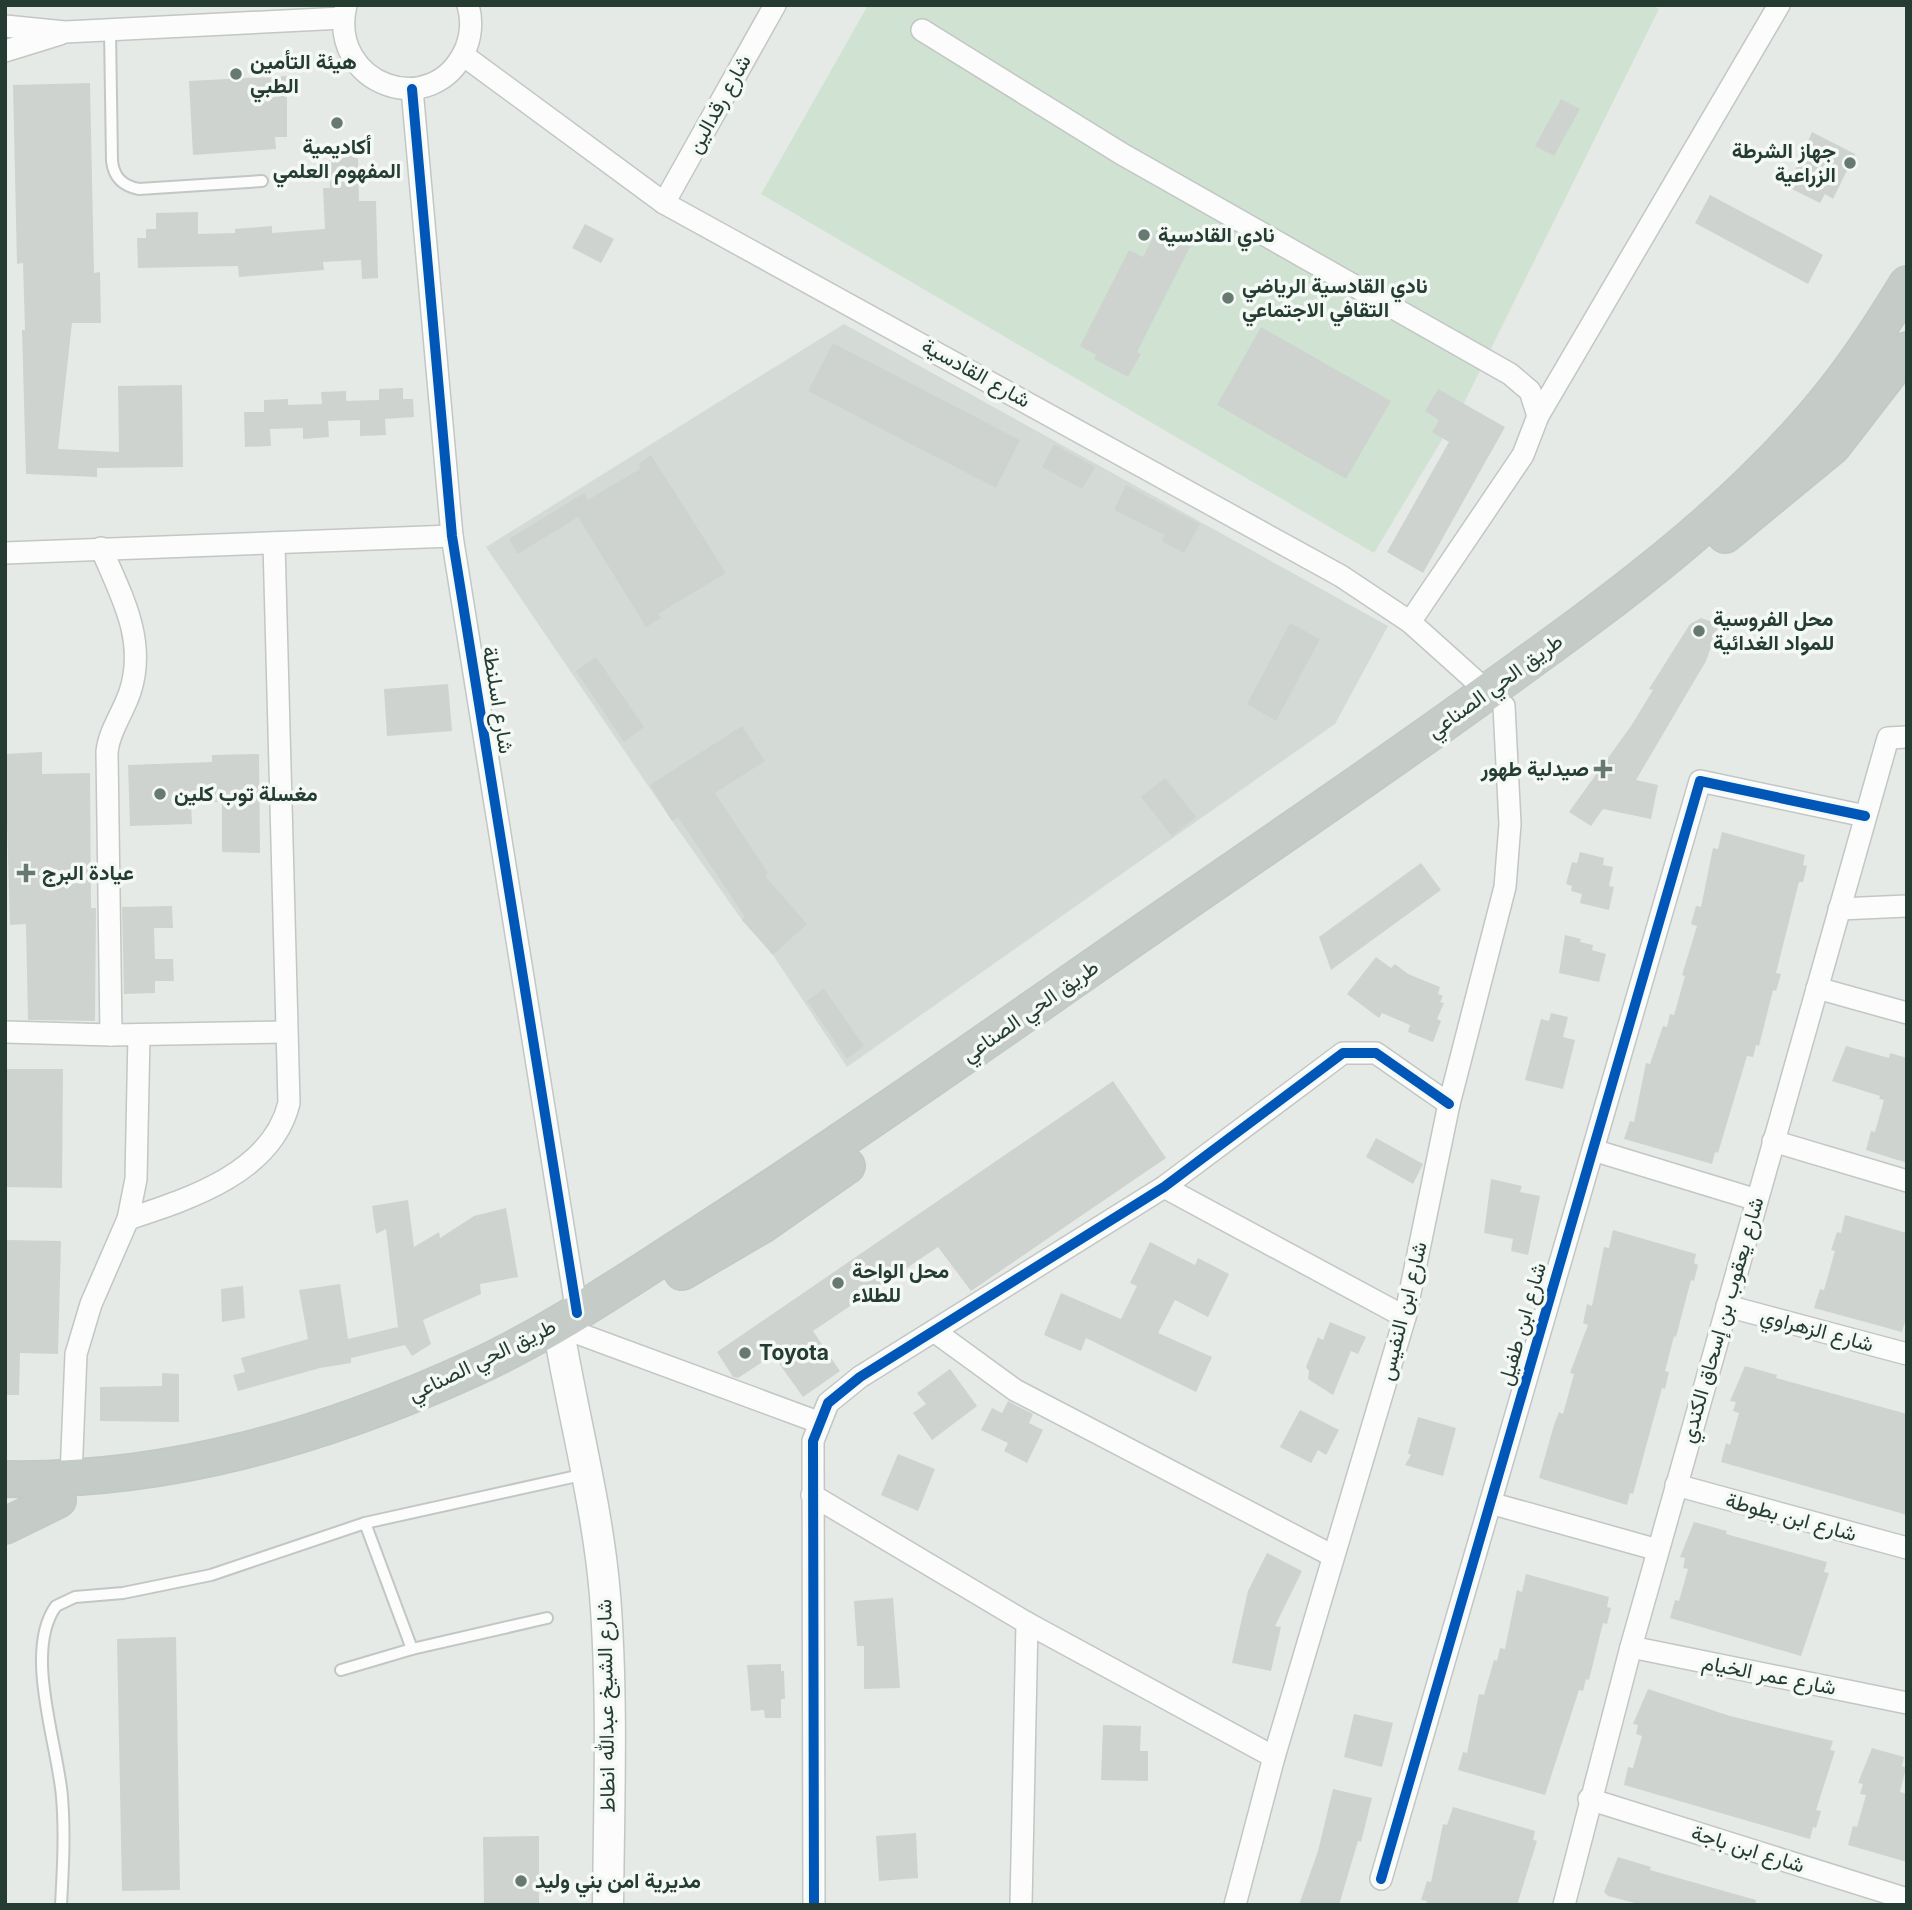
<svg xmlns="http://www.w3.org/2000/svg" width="1912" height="1910" font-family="Inter,Vazirmatn,sans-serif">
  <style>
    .built { fill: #d4dbd6 }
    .green { fill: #d0e2d2 }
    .building { fill: #ced3d0 }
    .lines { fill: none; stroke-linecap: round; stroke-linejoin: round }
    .service-casing { stroke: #c2c7c4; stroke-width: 14 }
    .minor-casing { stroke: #c2c7c4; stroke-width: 24 }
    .secondary-casing { stroke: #c1c7c4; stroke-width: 33 }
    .trunk-casing { stroke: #c1c9c5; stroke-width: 38 }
    .service { stroke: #fbfcfb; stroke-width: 10 }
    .minor { stroke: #fbfcfb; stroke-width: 21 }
    .secondary { stroke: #fbfcfb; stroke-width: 30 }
    .trunk { stroke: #c5ccc8; stroke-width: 35 }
    .cycleway-casing { stroke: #f4f9f5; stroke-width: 15 }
    .cycleway { stroke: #0057b8; stroke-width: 10 }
    .poi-dot { fill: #687971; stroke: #f4f9f5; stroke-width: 2.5 }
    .labels { text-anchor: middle; stroke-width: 7; stroke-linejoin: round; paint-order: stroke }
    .poi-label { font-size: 21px; font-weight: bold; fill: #243c31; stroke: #f4f9f5; text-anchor: start }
    .street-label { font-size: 21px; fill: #243c31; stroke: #f4f9f5 }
  </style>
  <rect width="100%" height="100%" fill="#e5eae7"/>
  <!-- built -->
  <polygon class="built" points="844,324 1388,626 1335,724 847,1067 773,955 742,920 672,821 486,547"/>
  <!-- green -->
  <polygon class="green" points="868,5 1653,5 1659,9 1464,403 1374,553 761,194"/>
  <!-- building -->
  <g class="building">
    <polygon points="287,76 287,137 275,137 276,149 193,155 189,81"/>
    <polygon points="90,83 94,273 100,272 101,323 72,323 58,449 119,452 118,386 182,385 183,467 97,468 97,477 26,474 22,330 25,330 23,263 17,264 13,85"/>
    <polygon points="1561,99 1580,109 1554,156 1535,146"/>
    <polygon points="1812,132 1855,154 1833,199 1825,194 1820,203 1788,187"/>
    <polygon points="358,155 359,201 376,201 378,278 362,279 361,260 323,262 324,270 239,277 238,266 138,268 137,238 146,238 146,229 156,229 156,213 198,212 198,234 235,233 235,229 272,226 272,233 325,229 323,188 330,188 329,156"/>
    <polygon points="1710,195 1823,255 1808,284 1695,223"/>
    <polygon points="585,224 614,239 601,263 572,248"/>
    <polygon points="1159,226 1192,243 1137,352 1141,354 1128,377 1094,359 1096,355 1080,346 1129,250 1143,257"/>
    <polygon points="1261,327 1391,401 1346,479 1217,405"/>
    <polygon points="833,343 1020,440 996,488 808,391"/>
    <polygon points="403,388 403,399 413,399 414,417 385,419 386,435 360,436 360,420 328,421 329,437 303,439 303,428 270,429 271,446 245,447 244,412 264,412 264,400 288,399 288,405 322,404 321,392 346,391 346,401 379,400 379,389"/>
    <polygon points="1438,389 1505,427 1423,573 1387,552 1449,442 1432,432 1439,420 1425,411"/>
    <polygon points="1054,444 1095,467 1082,489 1042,467"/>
    <polygon points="651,455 726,573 658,614 661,618 646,627 578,517 518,554 509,539 584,493 588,500 641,468 638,464"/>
    <polygon points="1126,485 1200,524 1184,553 1162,541 1165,535 1114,510"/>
    <polygon points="1701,618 1719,624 1706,661 1636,780 1658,785 1651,819 1603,809 1591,826 1569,812 1631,726 1653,690 1649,689 1690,624"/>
    <polygon points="1290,623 1320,639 1276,721 1247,704"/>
    <polygon points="596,657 644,727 624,742 576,671"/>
    <polygon points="448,684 452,731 387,736 384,689"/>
    <polygon points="742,726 765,761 715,793 768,873 765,876 807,924 773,955 742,920 745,917 678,817 672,821 650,785"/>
    <polygon points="42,752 42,774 90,773 91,908 96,908 95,1021 28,1020 26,924 10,925 5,754"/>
    <polygon points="259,754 260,853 222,852 222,802 191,803 192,824 130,826 128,765 212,762 212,755"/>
    <polygon points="1165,778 1196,817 1172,836 1141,797"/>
    <polygon points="1722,832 1805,855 1803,865 1807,866 1803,882 1799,882 1776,973 1781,974 1776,991 1773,990 1759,1046 1756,1045 1753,1057 1747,1056 1718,1153 1715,1152 1712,1164 1624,1139 1630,1121 1634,1122 1646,1063 1650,1064 1663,1026 1667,1027 1670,1014 1674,1015 1685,976 1682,975 1697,926 1691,924 1696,906 1701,907 1713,848 1718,849"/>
    <polygon points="1580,852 1604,858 1603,865 1613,867 1609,886 1614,887 1609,910 1580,903 1582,894 1571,891 1572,886 1566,884 1572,862 1577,863"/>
    <polygon points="1421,863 1441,890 1331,970 1319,937"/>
    <polygon points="172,906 173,928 154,928 155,959 173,959 174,981 155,981 155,993 124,994 122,907"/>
    <polygon points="1565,935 1581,939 1580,942 1593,945 1592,950 1606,954 1599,982 1559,973"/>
    <polygon points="1376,957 1391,968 1395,964 1408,974 1440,987 1438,994 1443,996 1440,1002 1444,1003 1437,1019 1441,1021 1433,1042 1408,1032 1410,1025 1382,1013 1379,1018 1347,994"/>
    <polygon points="824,989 864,1046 847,1059 807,1001"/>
    <polygon points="1551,1013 1568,1017 1563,1037 1575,1040 1563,1089 1525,1080 1541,1019 1549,1021"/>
    <polygon points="1846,1046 1889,1058 1890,1053 1907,1058 1907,1163 1866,1150 1871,1131 1875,1132 1884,1100 1879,1099 1880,1096 1832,1081"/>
    <polygon points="5,1069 63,1069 62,1188 5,1187"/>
    <polygon points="1113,1081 1166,1158 971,1291 938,1247 813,1331 840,1371 803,1397 773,1355 738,1378 733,1377 717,1352"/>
    <polygon points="1376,1138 1423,1164 1413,1184 1366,1157"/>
    <polygon points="1491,1179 1522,1186 1520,1192 1540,1196 1528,1255 1511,1251 1513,1239 1484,1233"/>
    <polygon points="408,1200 414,1247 439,1232 440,1238 474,1216 506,1208 518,1277 480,1284 481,1294 423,1320 431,1344 412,1356 405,1345 351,1358 351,1363 320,1368 238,1391 233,1375 245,1372 241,1358 308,1339 299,1290 340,1284 348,1339 398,1327 386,1229 376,1234 372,1206"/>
    <polygon points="1845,1215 1907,1233 1907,1315 1902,1332 1814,1308 1820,1289 1824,1290 1835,1251 1831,1250 1837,1232 1841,1233"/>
    <polygon points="1613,1230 1696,1254 1694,1263 1698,1265 1694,1281 1691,1280 1676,1337 1674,1336 1665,1371 1669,1372 1665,1389 1662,1388 1633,1494 1630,1493 1627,1505 1539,1478 1554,1425 1559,1412 1563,1414 1574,1374 1570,1373 1588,1325 1583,1323 1587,1304 1592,1306 1604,1247 1609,1248"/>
    <polygon points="5,1240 61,1241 58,1354 20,1353 19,1395 5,1395"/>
    <polygon points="1150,1242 1195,1265 1198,1258 1229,1274 1208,1317 1175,1300 1158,1333 1212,1357 1196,1392 1086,1338 1081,1351 1044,1335 1061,1293 1121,1319 1137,1286 1130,1283"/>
    <polygon points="243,1286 245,1318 222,1322 221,1289"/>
    <polygon points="1330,1322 1366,1337 1358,1354 1351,1351 1333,1395 1308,1379 1309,1371 1306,1367 1318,1337 1323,1340"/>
    <polygon points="1745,1366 1777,1375 1776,1378 1907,1414 1907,1515 1721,1462 1726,1443 1730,1445 1739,1413 1733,1411 1736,1402 1730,1401"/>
    <polygon points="950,1369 977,1406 932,1440 913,1413 926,1404 917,1393"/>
    <polygon points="162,1373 179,1374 179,1422 100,1421 100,1387 162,1386"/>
    <polygon points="1008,1401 1033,1414 1029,1423 1043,1430 1027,1463 1004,1451 1008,1443 981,1430 992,1408 1002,1413"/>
    <polygon points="1300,1410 1339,1430 1326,1455 1318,1450 1311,1463 1280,1447"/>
    <polygon points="1418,1417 1456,1428 1443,1476 1405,1465 1411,1455 1408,1453"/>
    <polygon points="898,1454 935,1469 918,1511 881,1495"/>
    <polygon points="1694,1522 1727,1531 1726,1534 1827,1562 1824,1572 1829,1573 1801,1656 1670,1618 1675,1600 1679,1601 1688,1569 1683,1568 1685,1558 1680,1557"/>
    <polygon points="1267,1553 1302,1571 1275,1626 1281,1627 1271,1671 1232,1663 1248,1591"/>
    <polygon points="1526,1574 1609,1597 1607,1607 1611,1608 1607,1624 1603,1623 1589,1680 1586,1679 1583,1691 1579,1690 1545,1795 1458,1770 1463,1752 1467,1753 1479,1694 1484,1695 1494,1660 1497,1661 1500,1648 1505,1649 1517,1590 1522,1592"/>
    <polygon points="893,1598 900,1688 864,1689 864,1646 857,1646 854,1601"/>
    <polygon points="176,1637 180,1890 122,1891 117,1639"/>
    <polygon points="781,1664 781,1671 784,1671 785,1699 781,1699 781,1718 765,1718 764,1710 751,1711 747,1665"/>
    <polygon points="1648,1689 1730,1716 1833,1741 1830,1750 1835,1751 1816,1810 1821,1811 1816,1828 1813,1827 1810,1839 1624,1785 1628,1767 1633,1768 1642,1736 1636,1734 1638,1725 1633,1724"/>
    <polygon points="1354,1714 1393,1723 1382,1767 1344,1757"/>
    <polygon points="1103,1725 1141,1726 1140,1751 1148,1751 1148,1781 1101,1780"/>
    <polygon points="1872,1748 1904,1757 1902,1766 1906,1768 1900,1792 1907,1794 1907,1862 1848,1845 1853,1826 1857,1827 1866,1795 1860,1794 1863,1784 1858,1783"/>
    <polygon points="1333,1789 1372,1798 1361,1842 1358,1841 1339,1905 1299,1905 1318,1851"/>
    <polygon points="1453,1807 1535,1831 1533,1840 1537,1841 1517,1905 1426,1905 1427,1901 1421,1900 1427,1881 1431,1882 1443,1824 1447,1825"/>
    <polygon points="916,1833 918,1878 879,1881 876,1836"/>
    <polygon points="539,1836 539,1905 484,1905 483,1837"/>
    <polygon points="1618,1857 1651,1867 1650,1870 1756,1900 1755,1905 1643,1905 1608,1896 1604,1892"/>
  </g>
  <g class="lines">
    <!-- service casing -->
    <g class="service-casing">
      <g id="service">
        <path d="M110,30L112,161C114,178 123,186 139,189L262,181"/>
        <polyline points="365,1523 412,1649"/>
        <polyline points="341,1670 412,1649 547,1618"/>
        <path d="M61,1905C63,1869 65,1833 62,1797C58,1745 23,1651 56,1606L75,1597L123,1593L211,1575L365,1523L586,1474"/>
      </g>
    </g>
    <!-- minor casing -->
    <g class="minor-casing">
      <g id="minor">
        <path d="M346,5C327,85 434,123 466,48C471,35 472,19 468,5"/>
        <polyline points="5,26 65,32 343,18"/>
        <polyline points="922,30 1122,154 1510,374 1530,391 1538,416 1523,455 1410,622"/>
        <polyline points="5,51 60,34"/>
        <polyline points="463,55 664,203 1341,576 1410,622 1488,692"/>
        <polyline points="412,89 452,536 577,1313"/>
        <polyline points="664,203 775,5"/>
        <polyline points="1538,416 1779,5"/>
        <path d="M101,548C121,595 147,640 130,692C123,713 109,731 107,752L111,1035"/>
        <polyline points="5,553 452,536"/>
        <polyline points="1839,909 1907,906"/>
        <polyline points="1817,988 1907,1013"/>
        <polyline points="5,1032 111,1035 286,1032"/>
        <polyline points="1773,1141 1907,1181"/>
        <polyline points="1593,1150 1757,1200"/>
        <polyline points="1164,1187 1405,1317"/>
        <path d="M128,1219C189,1199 272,1173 289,1103L274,543"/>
        <polyline points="1727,1306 1907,1354"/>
        <polyline points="934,1331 1015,1390 1333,1556"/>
        <polyline points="577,1333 818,1422"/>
        <polyline points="71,1476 76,1354 91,1304 128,1219 136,1179 139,1035"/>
        <polyline points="1676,1485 1907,1548"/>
        <polyline points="812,1495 1027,1623 1274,1757"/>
        <polyline points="1490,1503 1658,1550"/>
        <polyline points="1631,1647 1907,1703"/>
        <polyline points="1589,1799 1907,1899"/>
        <polyline points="1381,1879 1700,781 1865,816"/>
        <polyline points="814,1905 813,1441 828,1403 860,1377 1164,1187 1343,1053 1376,1053 1449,1104"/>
        <polyline points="1021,1905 1027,1623"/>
        <polyline points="1235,1905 1274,1757 1405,1317 1449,1104 1505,887 1510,824 1504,706"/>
        <polyline points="1564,1905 1631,1647 1888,738 1907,737"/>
      </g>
    </g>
    <!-- secondary casing -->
    <g class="secondary-casing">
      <path id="secondary" d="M561,1343C576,1427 598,1511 605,1595C613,1698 609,1802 608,1905"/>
    </g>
    <!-- trunk casing -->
    <g class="trunk-casing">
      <g id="trunk">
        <polyline points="1725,535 1833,446 1907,350"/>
        <polyline points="682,1272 764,1224 847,1166"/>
        <path d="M5,1479C169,1482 325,1436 472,1369C553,1332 626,1281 700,1234C833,1148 962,1058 1091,968C1221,877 1352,790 1479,698C1605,607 1739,513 1836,389C1862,356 1885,320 1907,284"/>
        <polyline points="5,1526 58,1500"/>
      </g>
    </g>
    <!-- service -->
    <use href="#service" class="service"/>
    <!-- minor -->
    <use href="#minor" class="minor"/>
    <!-- secondary -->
    <use href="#secondary" class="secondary"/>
    <!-- trunk -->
    <use href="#trunk" class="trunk"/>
    <!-- cycleway casing -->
    <g class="cycleway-casing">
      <g id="cycleway">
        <polyline points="412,89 452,536 577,1313"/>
        <polyline points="1381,1879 1700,781 1865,816"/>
        <polyline points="814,1905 813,1441 828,1403 860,1377 1164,1187 1343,1053 1376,1053 1449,1104"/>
      </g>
    </g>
    <!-- cycleway -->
    <use href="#cycleway" class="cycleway"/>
  </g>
  <!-- markers -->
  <g class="poi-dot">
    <circle cx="236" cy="74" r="7"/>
    <circle cx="337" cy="123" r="7"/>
    <circle cx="1850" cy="163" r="7"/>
    <circle cx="1144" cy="235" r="7"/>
    <circle cx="1228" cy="298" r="7"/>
    <circle cx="1699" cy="631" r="7"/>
    <path d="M1599.5 758.5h7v7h7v7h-7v7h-7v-7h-7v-7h7z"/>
    <circle cx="160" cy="794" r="7"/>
    <path d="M22.5 862.5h7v7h7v7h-7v7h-7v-7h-7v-7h7z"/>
    <circle cx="838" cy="1283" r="7"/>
    <circle cx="745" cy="1353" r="7"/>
    <circle cx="521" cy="1881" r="7"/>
  </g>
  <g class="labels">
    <!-- poi labels -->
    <g class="poi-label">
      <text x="250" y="69">هيئة التأمين<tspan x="250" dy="24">الطبي</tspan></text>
      <text x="337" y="154" text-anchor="middle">أكاديمية<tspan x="337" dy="24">المفهوم العلمي</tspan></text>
      <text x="1836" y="158" text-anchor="end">جهاز الشرطة<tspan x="1836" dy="24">الزراعية</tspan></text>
      <text x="1158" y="242">نادي القادسية</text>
      <text x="1242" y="293">نادي القادسية الرياضي<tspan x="1242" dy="24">التقافي الاجتماعي</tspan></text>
      <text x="1713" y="626">محل الفروسية<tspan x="1713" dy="24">للمواد الغدائية</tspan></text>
      <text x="1589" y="776" text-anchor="end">صيدلية طهور</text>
      <text x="174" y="801">مغسلة توب كلين</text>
      <text x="42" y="880">عيادة البرج</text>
      <text x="852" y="1278">محل الواحة<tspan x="852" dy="24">للطلاء</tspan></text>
      <text x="759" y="1360">Toyota</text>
      <text x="535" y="1888">مديرية امن بني وليد</text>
    </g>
    <!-- street labels -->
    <g class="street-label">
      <text transform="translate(719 104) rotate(-61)" y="7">شارع رقدالين</text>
      <text transform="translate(976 373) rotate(29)" y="7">شارع القادسية</text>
      <text transform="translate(1495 686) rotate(-36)" y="7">طريق الحي الصناعي</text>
      <text transform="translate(498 700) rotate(81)" y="7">شارع اسلنطة</text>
      <text transform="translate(1030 1011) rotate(-35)" y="7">طريق الحي الصناعي</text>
      <text transform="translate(1403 1311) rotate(-76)" y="7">شارع ابن النفيس</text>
      <text transform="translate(1722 1320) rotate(-74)" y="7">شارع يعقوب بن إسحاق الكندي</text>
      <text transform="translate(1522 1324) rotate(-74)" y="7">شارع ابن طفيل</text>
      <text transform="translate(1817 1330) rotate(15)" y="7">شارع الزهراوي</text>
      <text transform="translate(482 1360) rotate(-26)" y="7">طريق الحي الصناعي</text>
      <text transform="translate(1791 1517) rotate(15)" y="7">شارع ابن بطوطة</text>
      <text transform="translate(1769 1675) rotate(11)" y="7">شارع عمر الخيام</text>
      <text transform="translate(606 1706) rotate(-91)" y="7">شارع الشيخ عبدالله انطاط</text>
      <text transform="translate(1748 1849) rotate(17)" y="7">شارع ابن باجة</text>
    </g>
  </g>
  <!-- border -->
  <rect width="1912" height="1910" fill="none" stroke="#243c31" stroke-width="14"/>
</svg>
